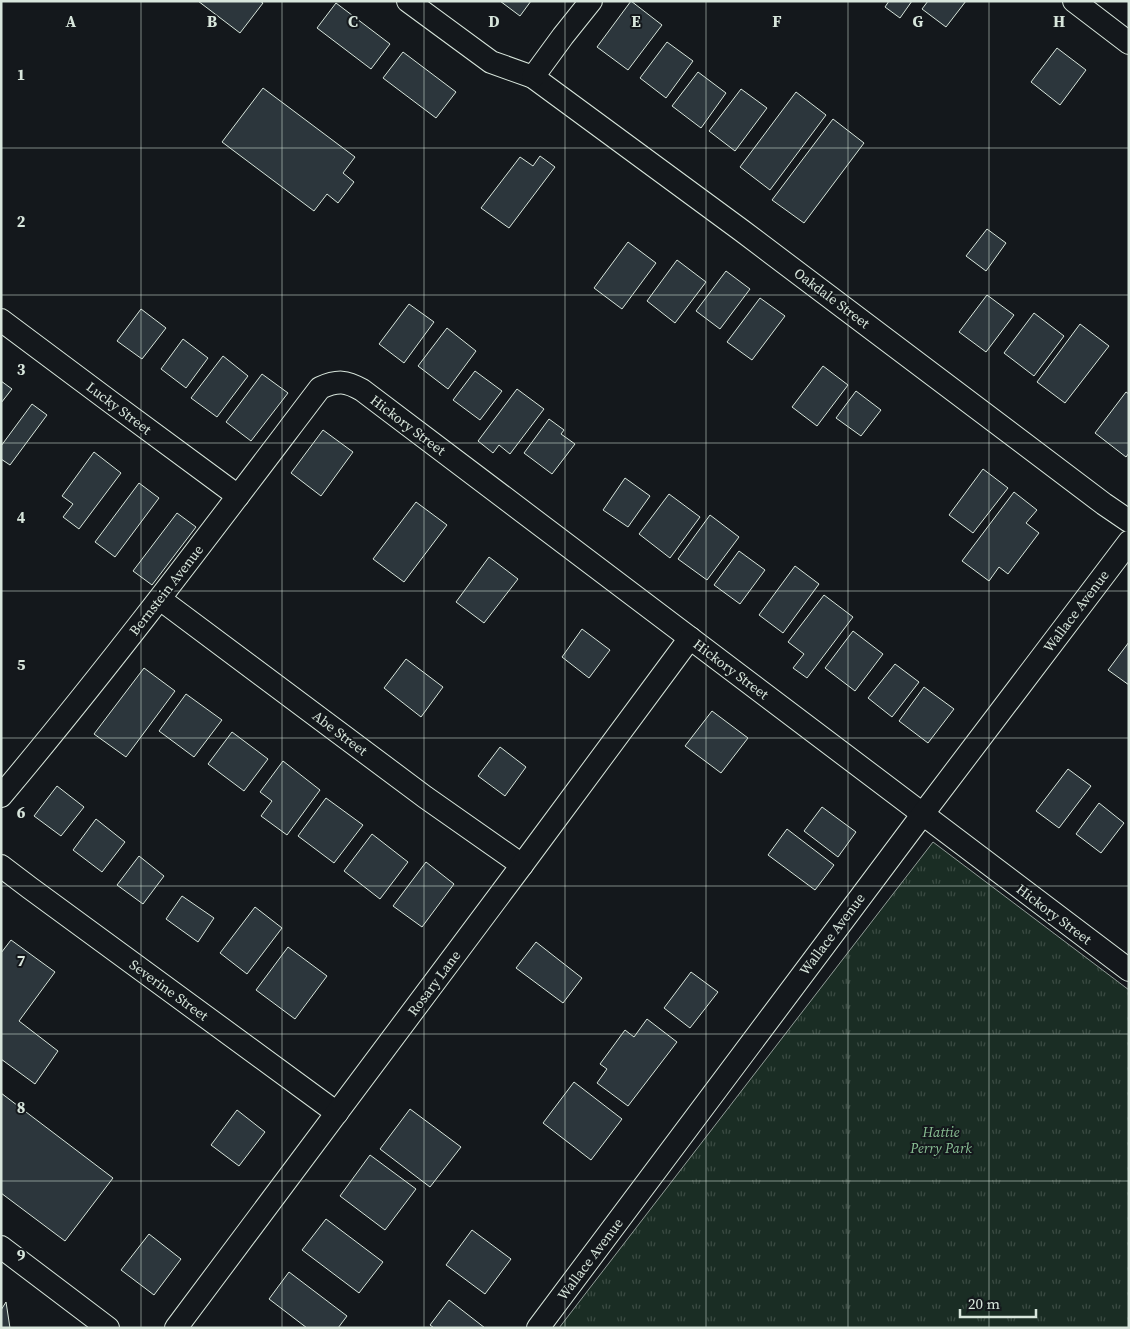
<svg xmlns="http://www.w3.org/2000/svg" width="1130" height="1329" font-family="'Source Serif 4',serif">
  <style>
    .park { fill: url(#park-tufts); stroke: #939e99 }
    .building { fill: #2c363c; stroke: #d8e6dc }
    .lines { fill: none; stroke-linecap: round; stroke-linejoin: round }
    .minor-casing { stroke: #d8e6dc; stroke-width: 24 }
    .minor { stroke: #14181c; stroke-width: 22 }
    .grid { fill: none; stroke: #d8e6dc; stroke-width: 1; stroke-opacity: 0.55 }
    .labels { text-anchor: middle; stroke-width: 4; stroke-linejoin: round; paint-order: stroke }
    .street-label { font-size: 14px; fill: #d8e6dc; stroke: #14181c }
    .park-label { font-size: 14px; font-style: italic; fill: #8ac095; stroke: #14181c }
    .grid-label { font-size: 16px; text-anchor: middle; font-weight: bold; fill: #d8e6dc; stroke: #14181c; stroke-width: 4; stroke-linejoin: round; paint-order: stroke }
  </style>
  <defs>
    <pattern id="park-tufts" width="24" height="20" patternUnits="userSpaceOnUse" patternTransform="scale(1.25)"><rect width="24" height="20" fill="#1a2d24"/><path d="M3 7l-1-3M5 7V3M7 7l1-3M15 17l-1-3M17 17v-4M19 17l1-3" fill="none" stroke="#3b4b43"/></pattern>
  </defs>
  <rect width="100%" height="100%" fill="#14181c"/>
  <!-- park -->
  <polygon class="park" points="933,842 1129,990 1129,1328 559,1328"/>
  <!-- building -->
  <g class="building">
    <polygon points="198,1 260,1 263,3 240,33"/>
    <polygon points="500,1 531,1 520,16"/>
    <polygon points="631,1 662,25 628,70 597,47"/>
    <polygon points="889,1 912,1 900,18 885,7"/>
    <polygon points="928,1 966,1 946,27 922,9"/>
    <polygon points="336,3 390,44 371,69 317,28"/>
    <polygon points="667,42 693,61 666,98 640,78"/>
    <polygon points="1057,48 1086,70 1060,105 1031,82"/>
    <polygon points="403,52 456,92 436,118 383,78"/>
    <polygon points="698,72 726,93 701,128 672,106"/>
    <polygon points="263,88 355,157 343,173 354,182 338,203 327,194 314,211 222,142"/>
    <polygon points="741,89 767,108 735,151 709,131"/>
    <polygon points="796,92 826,115 770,190 740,167"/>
    <polygon points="833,119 864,143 804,223 772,200"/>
    <polygon points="540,156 555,167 509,228 481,208 520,157 533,166"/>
    <polygon points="987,229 1006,243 986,271 966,256"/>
    <polygon points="628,242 656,263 622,309 594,288"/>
    <polygon points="677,260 706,282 675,323 647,301"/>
    <polygon points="726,271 750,289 720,329 696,311"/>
    <polygon points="987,295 1014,315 986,352 959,332"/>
    <polygon points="760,298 785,316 752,360 727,342"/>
    <polygon points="409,304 434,322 404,363 379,344"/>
    <polygon points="141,309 166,328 142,359 117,341"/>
    <polygon points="1034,313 1064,336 1034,376 1004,353"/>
    <polygon points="1080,324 1109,346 1065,403 1037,382"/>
    <polygon points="447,328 476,351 448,389 418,366"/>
    <polygon points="183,339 208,358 186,388 161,369"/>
    <polygon points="223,356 248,376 217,417 191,398"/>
    <polygon points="823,366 848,385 817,426 792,407"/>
    <polygon points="475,371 502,391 480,420 453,400"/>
    <polygon points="262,374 288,393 251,441 226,422"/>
    <polygon points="1,381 12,389 1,403"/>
    <polygon points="517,389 544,409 510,454 499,445 493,453 478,441"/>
    <polygon points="856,391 881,410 861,436 836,418"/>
    <polygon points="1126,392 1129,394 1129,453 1126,457 1095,433"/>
    <polygon points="32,404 47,415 10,465 1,459 1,446"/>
    <polygon points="549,419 564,430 561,434 575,444 552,474 524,453"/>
    <polygon points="323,430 353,452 321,496 291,473"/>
    <polygon points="94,452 121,473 79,529 63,517 73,504 62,496"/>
    <polygon points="983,469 1008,488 973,533 949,515"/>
    <polygon points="625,478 650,496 628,527 603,510"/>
    <polygon points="139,483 159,498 115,557 95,542"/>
    <polygon points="1014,492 1037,510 1026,523 1039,533 1008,574 999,567 989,581 962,561"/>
    <polygon points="669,494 700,517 670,558 639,534"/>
    <polygon points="416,502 447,525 404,582 373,559"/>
    <polygon points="177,513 196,527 152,585 133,571"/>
    <polygon points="710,515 739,537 707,580 678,559"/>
    <polygon points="739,551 765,570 740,604 714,585"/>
    <polygon points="489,557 518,579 484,623 456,602"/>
    <polygon points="795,566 819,584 783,633 759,615"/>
    <polygon points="824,595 853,617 807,678 793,668 804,654 788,642"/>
    <polygon points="582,629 610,650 589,678 562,657"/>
    <polygon points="853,631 883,654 855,691 825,668"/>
    <polygon points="1129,642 1129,685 1108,670"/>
    <polygon points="406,659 443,687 421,717 384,688"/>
    <polygon points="895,664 919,682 892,717 868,698"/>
    <polygon points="144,668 175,691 126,757 94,734"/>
    <polygon points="924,687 954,709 928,743 899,721"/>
    <polygon points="186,694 222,720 194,757 159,731"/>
    <polygon points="712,711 748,738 721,773 685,746"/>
    <polygon points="232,732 268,759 244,791 208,764"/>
    <polygon points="500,747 526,767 505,796 478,776"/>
    <polygon points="283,761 320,790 287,835 261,816 272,801 260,792"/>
    <polygon points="1068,769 1091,786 1059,828 1036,811"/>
    <polygon points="57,786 84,807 61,836 34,816"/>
    <polygon points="326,798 363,825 334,863 298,836"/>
    <polygon points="1099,803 1124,823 1101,853 1076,834"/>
    <polygon points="822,807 856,832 838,857 804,831"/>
    <polygon points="96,819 125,842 102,872 73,850"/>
    <polygon points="787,829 834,865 815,890 768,855"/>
    <polygon points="372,834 408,862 380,899 344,871"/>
    <polygon points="139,856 164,876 143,904 117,885"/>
    <polygon points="426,862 454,884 422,927 393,906"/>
    <polygon points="182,896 214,918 198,942 166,919"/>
    <polygon points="255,907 282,928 247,974 220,953"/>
    <polygon points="11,940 55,972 19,1021 58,1051 35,1084 1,1059 1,953"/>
    <polygon points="536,942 582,978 563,1003 516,968"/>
    <polygon points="288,947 327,976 295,1019 256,990"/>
    <polygon points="691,972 718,992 690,1028 664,1008"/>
    <polygon points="647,1019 677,1042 628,1106 597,1083 607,1069 600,1064 625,1030 634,1037"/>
    <polygon points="574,1082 622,1119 591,1160 543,1123"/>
    <polygon points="1,1093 113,1178 65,1241 1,1193"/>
    <polygon points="410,1109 461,1147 430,1187 380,1149"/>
    <polygon points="237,1110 265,1132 239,1166 211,1145"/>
    <polygon points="370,1155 416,1189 385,1230 340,1196"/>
    <polygon points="326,1219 383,1262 359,1293 302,1250"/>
    <polygon points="472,1230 511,1259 485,1294 446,1265"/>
    <polygon points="149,1234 181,1259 154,1295 121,1270"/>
    <polygon points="289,1272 347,1316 338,1328 307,1328 269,1299"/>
    <polygon points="449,1300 485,1328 434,1328 430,1325"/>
    <polygon points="6,1302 10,1328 1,1328 1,1310"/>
  </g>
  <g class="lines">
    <!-- minor casing -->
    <g class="minor-casing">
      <g id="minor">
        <polyline points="408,1 491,62 533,77 741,230 1104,504 1129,521"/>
        <polyline points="1074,1 1129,43"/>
        <polyline points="533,77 563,36 591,1"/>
        <polyline points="1,320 112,403 238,496"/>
        <polyline points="160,599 425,797 522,865"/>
        <path d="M1,796C112,664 216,525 320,388C338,380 346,381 362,390L1129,970"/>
        <polyline points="1,866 30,888 337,1113"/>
        <polyline points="1,1247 108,1328"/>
        <polyline points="176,1328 522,865 690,638"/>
        <polyline points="538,1328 922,815 1129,542"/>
      </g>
    </g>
    <!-- minor -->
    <use href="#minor" class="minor"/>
  </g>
  <!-- grid -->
  <path class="grid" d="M141,1V1328M282,1V1328M424,1V1328M565,1V1328M706,1V1328M848,1V1328M989,1V1328M1,148H1129M1,295H1129M1,443H1129M1,591H1129M1,738H1129M1,886H1129M1,1034H1129M1,1181H1129"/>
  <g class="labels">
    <!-- street labels -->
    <g class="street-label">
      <text transform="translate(832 298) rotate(37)" y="5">Oakdale Street</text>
      <text transform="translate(119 408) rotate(37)" y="5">Lucky Street</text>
      <text transform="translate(408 425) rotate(37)" y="5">Hickory Street</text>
      <text transform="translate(166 590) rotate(-52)" y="5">Bernstein Avenue</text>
      <text transform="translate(1076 611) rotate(-53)" y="5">Wallace Avenue</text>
      <text transform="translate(731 669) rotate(37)" y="5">Hickory Street</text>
      <text transform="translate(340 733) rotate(37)" y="5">Abe Street</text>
      <text transform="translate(1054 914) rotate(37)" y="5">Hickory Street</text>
      <text transform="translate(832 934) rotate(-53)" y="5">Wallace Avenue</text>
      <text transform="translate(434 983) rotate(-53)" y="5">Rosary Lane</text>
      <text transform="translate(169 990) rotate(36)" y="5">Severine Street</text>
      <text transform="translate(590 1259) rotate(-53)" y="5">Wallace Avenue</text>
    </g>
    <!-- park labels -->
    <g class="park-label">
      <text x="941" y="1137">Hattie<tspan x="941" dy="16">Perry Park</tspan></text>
    </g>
  </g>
  <g class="grid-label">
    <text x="71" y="27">A</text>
    <text x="212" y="27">B</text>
    <text x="353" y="27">C</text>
    <text x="494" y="27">D</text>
    <text x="636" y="27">E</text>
    <text x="777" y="27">F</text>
    <text x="918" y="27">G</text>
    <text x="1059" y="27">H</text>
    <text x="21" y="80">1</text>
    <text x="21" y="227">2</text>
    <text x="21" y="375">3</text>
    <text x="21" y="523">4</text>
    <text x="21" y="670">5</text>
    <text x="21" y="818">6</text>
    <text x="21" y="966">7</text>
    <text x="21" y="1113">8</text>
    <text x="21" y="1261">9</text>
  </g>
  <!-- border -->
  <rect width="1130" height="1329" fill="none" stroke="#d8e6dc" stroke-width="5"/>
  <!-- scale -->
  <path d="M960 1309v8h76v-8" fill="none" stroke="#d8e6dc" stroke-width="2.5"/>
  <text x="968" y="1309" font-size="15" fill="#d8e6dc" stroke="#14181c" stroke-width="4" paint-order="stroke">20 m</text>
</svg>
